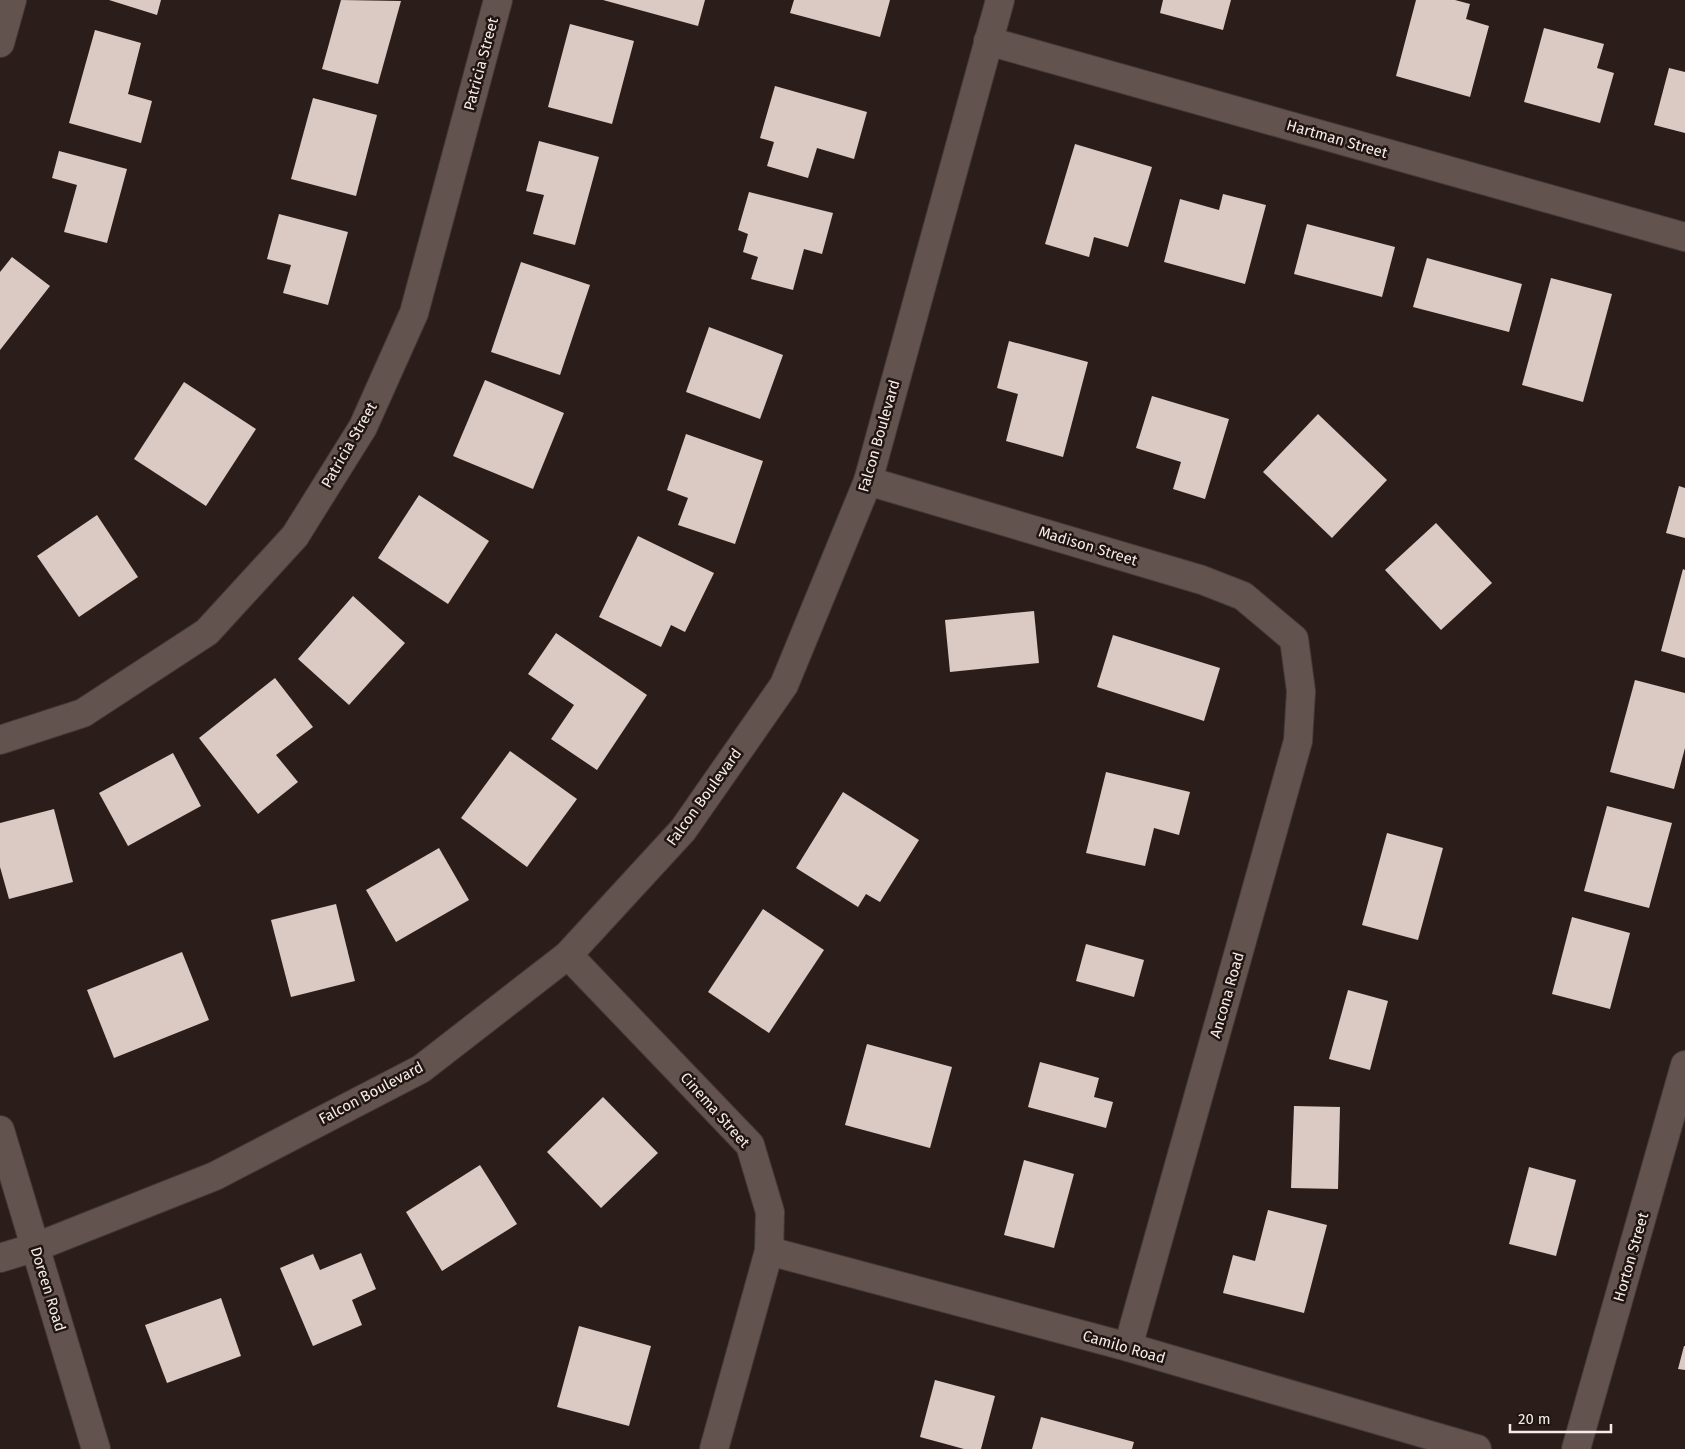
<svg xmlns="http://www.w3.org/2000/svg" width="1685" height="1449" font-family="'Fira Sans',sans-serif">
  <style>
    .building { fill: #dbc9c3 }
    .lines { fill: none; stroke-linecap: round; stroke-linejoin: round }
    .minor-casing { stroke: #453a37; stroke-width: 30 }
    .minor { stroke: #63534f; stroke-width: 28 }
    .labels { text-anchor: middle; stroke-width: 5; stroke-linejoin: round; paint-order: stroke }
    .street-label { font-size: 15px; fill: #f5ece9; stroke: #211511 }
  </style>
  <rect width="100%" height="100%" fill="#2b1e1a"/>
  <!-- building -->
  <g class="building">
    <polygon points="109,0 161,0 157,15"/>
    <polygon points="341,0 401,1 378,84 322,69"/>
    <polygon points="603,0 705,0 698,26"/>
    <polygon points="794,0 890,0 880,37 790,13"/>
    <polygon points="1163,0 1231,0 1223,30 1160,13"/>
    <polygon points="1416,0 1455,0 1470,4 1466,19 1489,26 1470,97 1396,76"/>
    <polygon points="570,24 634,41 612,124 548,107"/>
    <polygon points="1544,28 1604,44 1597,68 1614,73 1600,123 1524,102"/>
    <polygon points="95,30 141,43 128,94 152,101 141,143 69,123"/>
    <polygon points="1669,68 1685,72 1685,133 1654,125"/>
    <polygon points="775,86 867,112 854,159 817,148 808,178 767,166 774,142 760,138"/>
    <polygon points="313,98 377,115 356,196 291,179"/>
    <polygon points="539,141 599,157 575,245 533,234 544,195 526,191"/>
    <polygon points="1075,144 1152,167 1128,247 1094,237 1089,257 1045,244"/>
    <polygon points="59,151 127,169 107,243 64,232 77,185 52,178"/>
    <polygon points="749,192 833,213 822,254 804,249 793,290 751,279 758,257 743,252 748,234 738,230"/>
    <polygon points="1223,194 1266,205 1245,284 1164,262 1180,199 1219,210"/>
    <polygon points="279,214 348,232 328,305 283,293 291,265 267,259"/>
    <polygon points="1307,224 1395,247 1382,297 1294,274"/>
    <polygon points="12,257 50,286 0,350 0,272"/>
    <polygon points="1427,258 1522,284 1509,332 1413,307"/>
    <polygon points="521,262 590,285 560,375 491,352"/>
    <polygon points="1551,278 1612,294 1583,402 1522,385"/>
    <polygon points="709,327 783,355 760,419 686,392"/>
    <polygon points="1009,341 1088,362 1063,457 1006,441 1018,394 997,388"/>
    <polygon points="485,380 564,413 533,489 453,456"/>
    <polygon points="184,382 256,429 206,506 134,459"/>
    <polygon points="1152,396 1229,419 1205,499 1173,489 1181,462 1136,448"/>
    <polygon points="1318,414 1387,480 1332,538 1263,472"/>
    <polygon points="686,434 763,461 735,544 678,525 688,498 667,490"/>
    <polygon points="1679,486 1685,488 1685,538 1666,533"/>
    <polygon points="419,495 489,541 448,604 378,558"/>
    <polygon points="97,515 138,577 79,617 37,556"/>
    <polygon points="1436,523 1492,583 1441,630 1385,570"/>
    <polygon points="638,536 714,573 685,632 671,625 661,647 599,617"/>
    <polygon points="1683,569 1685,570 1685,658 1661,651"/>
    <polygon points="353,596 405,643 349,705 298,659"/>
    <polygon points="1034,611 1039,663 950,672 945,620"/>
    <polygon points="556,633 647,695 597,770 551,739 574,705 528,674"/>
    <polygon points="1113,635 1220,668 1204,721 1097,687"/>
    <polygon points="275,678 313,727 276,755 298,782 258,814 199,738"/>
    <polygon points="1635,680 1685,693 1685,748 1674,789 1610,772"/>
    <polygon points="510,751 577,799 527,867 461,818"/>
    <polygon points="173,753 201,806 128,846 99,793"/>
    <polygon points="1106,772 1190,792 1179,835 1154,828 1145,866 1086,853"/>
    <polygon points="843,792 919,840 880,902 866,894 858,907 796,868"/>
    <polygon points="1607,806 1672,823 1649,908 1584,891"/>
    <polygon points="54,809 73,882 9,899 0,867 0,823"/>
    <polygon points="1387,833 1443,848 1418,940 1362,925"/>
    <polygon points="439,848 469,900 396,942 366,890"/>
    <polygon points="336,904 355,981 291,997 271,920"/>
    <polygon points="763,909 824,950 769,1033 708,992"/>
    <polygon points="1572,917 1630,933 1610,1009 1552,994"/>
    <polygon points="1086,944 1144,960 1134,997 1076,981"/>
    <polygon points="182,952 209,1020 114,1058 87,990"/>
    <polygon points="1348,990 1388,1001 1370,1070 1329,1059"/>
    <polygon points="867,1044 952,1067 930,1148 845,1125"/>
    <polygon points="1040,1062 1099,1078 1094,1097 1113,1102 1106,1128 1028,1107"/>
    <polygon points="603,1097 658,1153 601,1208 547,1152"/>
    <polygon points="1294,1106 1340,1107 1338,1189 1291,1188"/>
    <polygon points="1024,1160 1074,1174 1054,1248 1004,1235"/>
    <polygon points="480,1165 517,1224 442,1271 406,1212"/>
    <polygon points="1529,1167 1576,1180 1556,1256 1509,1244"/>
    <polygon points="1268,1210 1327,1225 1304,1313 1223,1293 1233,1255 1255,1261"/>
    <polygon points="361,1253 376,1289 352,1300 362,1325 313,1346 280,1268 313,1254 320,1270"/>
    <polygon points="221,1298 241,1356 167,1383 145,1325"/>
    <polygon points="579,1326 651,1346 629,1426 557,1407"/>
    <polygon points="1684,1346 1685,1346 1685,1370 1678,1369"/>
    <polygon points="935,1380 995,1396 981,1449 964,1449 920,1437"/>
    <polygon points="1041,1417 1134,1442 1132,1449 1032,1449"/>
  </g>
  <g class="lines">
    <!-- minor casing -->
    <g class="minor-casing">
      <g id="minor">
        <polyline points="988,41 1685,237"/>
        <polyline points="0,43 12,0"/>
        <polyline points="868,481 1202,580 1243,596 1294,639 1301,691 1298,741 1128,1347"/>
        <polyline points="0,740 83,713 207,632 295,536 363,427 414,313 498,0"/>
        <polyline points="568,955 750,1145 770,1212 769,1251 714,1449"/>
        <polyline points="0,1130 96,1449"/>
        <polyline points="769,1251 1128,1347 1477,1449"/>
        <polyline points="0,1258 36,1247 215,1176 421,1069 568,955 683,830 784,685 868,481 1000,0"/>
        <polyline points="1576,1449 1685,1065"/>
      </g>
    </g>
    <!-- minor -->
    <use href="#minor" class="minor"/>
  </g>
  <g class="labels">
    <!-- street labels -->
    <g class="street-label">
      <text transform="translate(481 64) rotate(-75)" y="5">Patricia Street</text>
      <text transform="translate(1337 139) rotate(16)" y="5">Hartman Street</text>
      <text transform="translate(879 436) rotate(-74)" y="5">Falcon Boulevard</text>
      <text transform="translate(349 445) rotate(-60)" y="5">Patricia Street</text>
      <text transform="translate(1088 546) rotate(17)" y="5">Madison Street</text>
      <text transform="translate(704 797) rotate(-54)" y="5">Falcon Boulevard</text>
      <text transform="translate(1227 995) rotate(-74)" y="5">Ancona Road</text>
      <text transform="translate(371 1093) rotate(-28)" y="5">Falcon Boulevard</text>
      <text transform="translate(715 1110) rotate(48)" y="5">Cinema Street</text>
      <text transform="translate(1631 1257) rotate(-74)" y="5">Horton Street</text>
      <text transform="translate(48 1289) rotate(73)" y="5">Doreen Road</text>
      <text transform="translate(1124 1347) rotate(16)" y="5">Camilo Road</text>
    </g>
  </g>
  <!-- scale -->
  <path d="M1510 1424v8h101v-8" fill="none" stroke="#f5ece9" stroke-width="2.5"/>
  <text x="1518" y="1424" font-size="15" fill="#f5ece9" stroke="#211511" stroke-width="4" paint-order="stroke">20 m</text>
</svg>
